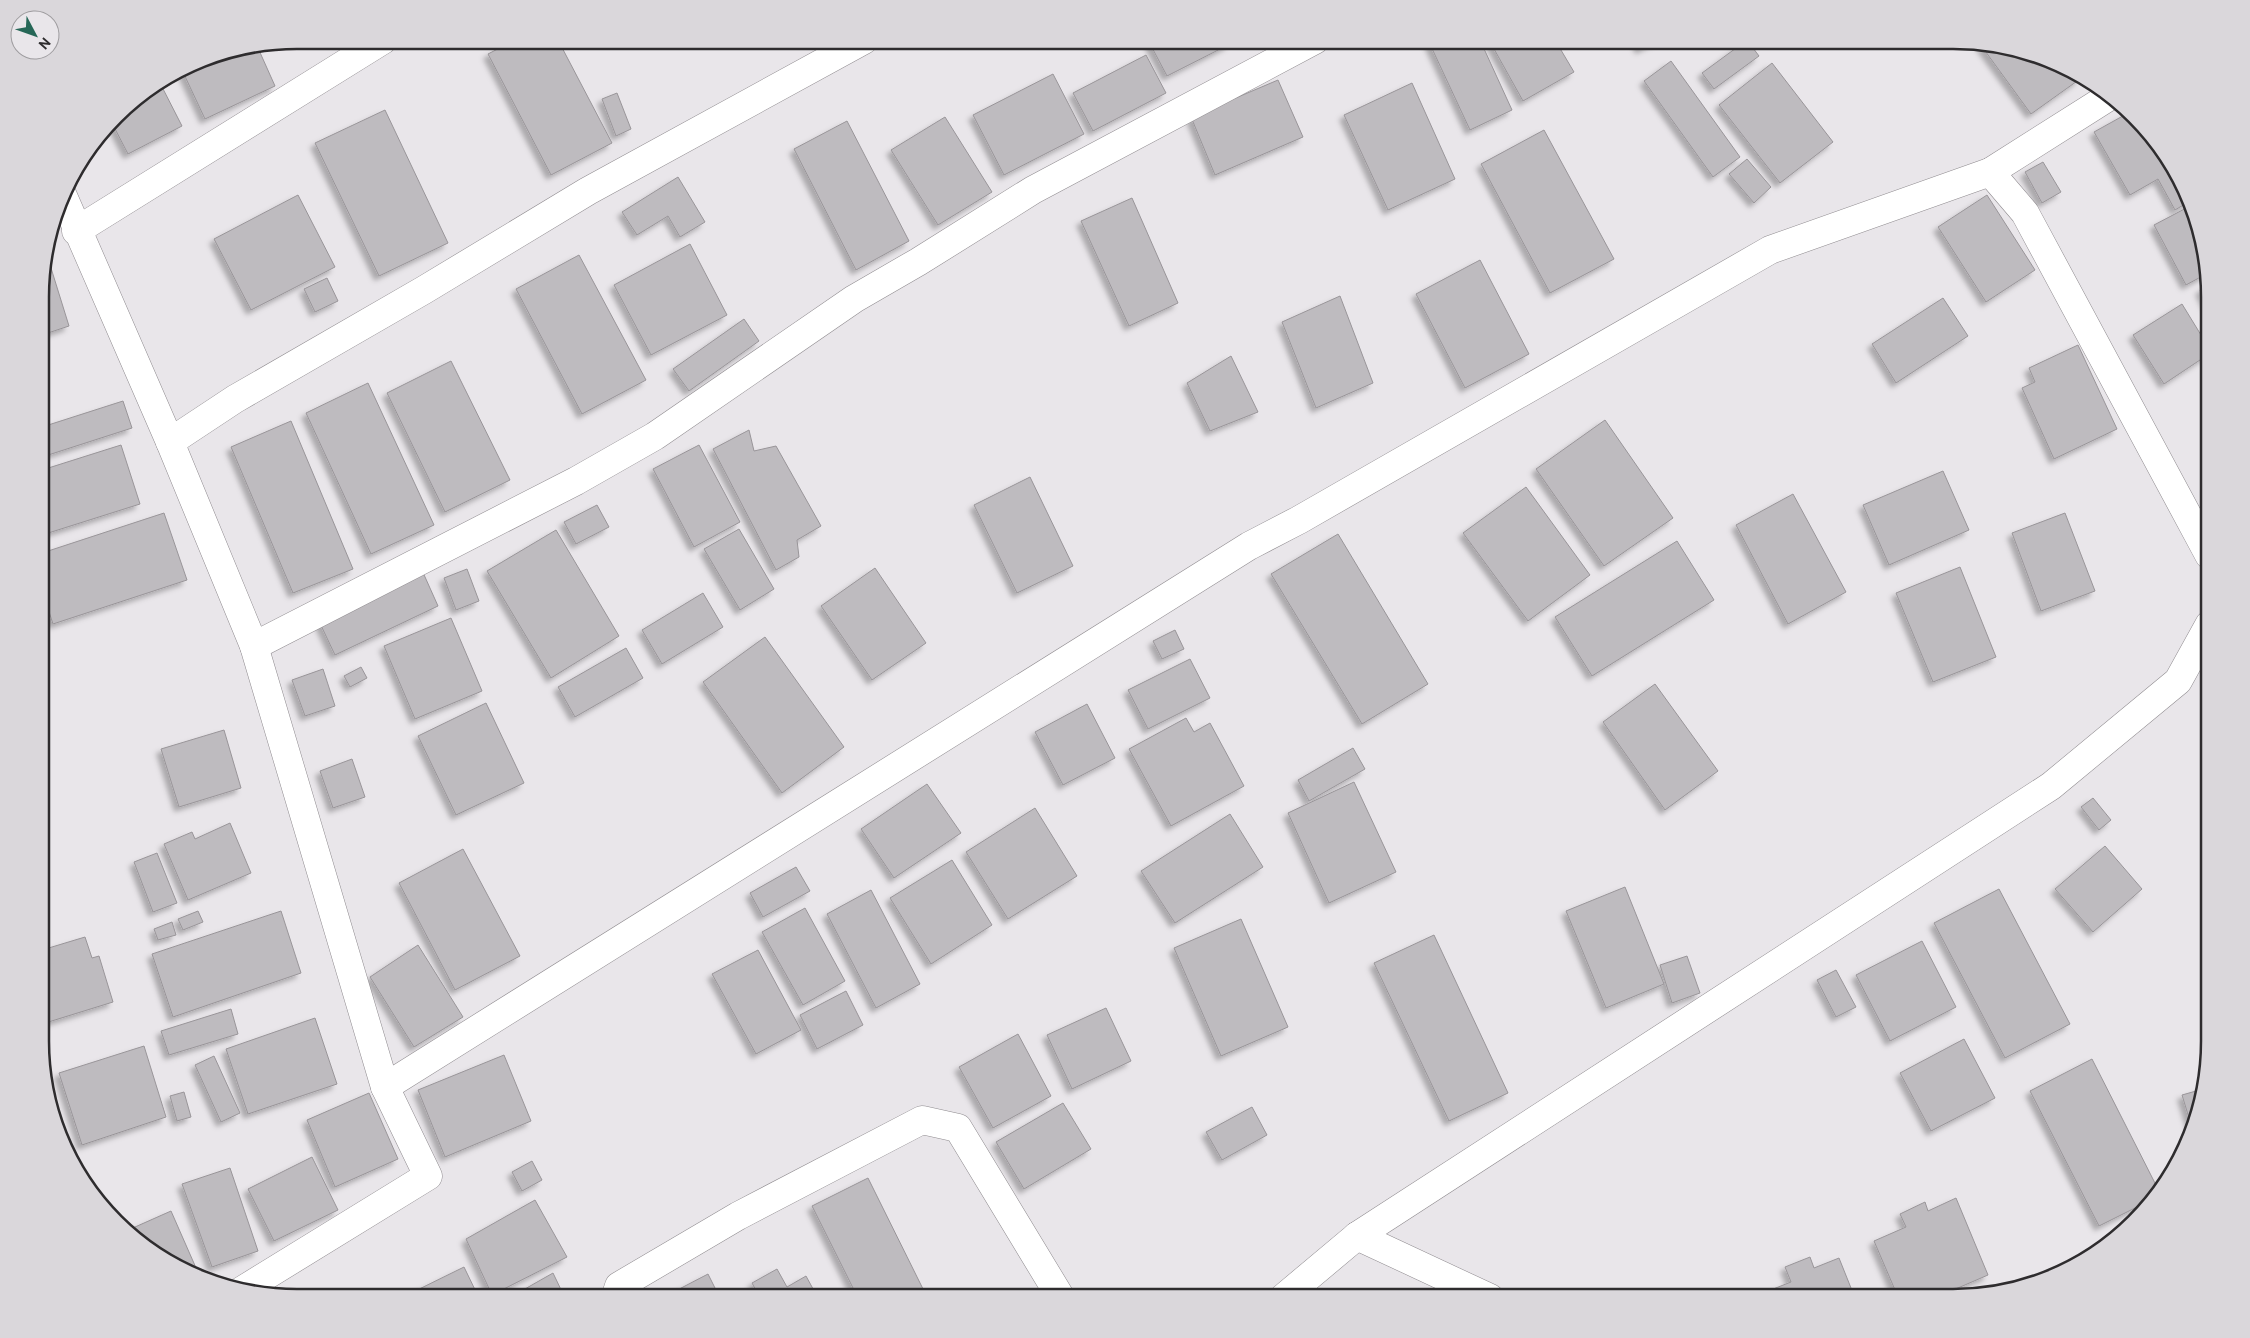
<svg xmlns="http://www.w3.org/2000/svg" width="2250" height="1338" font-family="Overpass,sans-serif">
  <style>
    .building { fill: #bebbbf; stroke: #999599; filter: url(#shadow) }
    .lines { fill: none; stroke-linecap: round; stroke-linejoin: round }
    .minor-casing { stroke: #8f8b8f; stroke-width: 29 }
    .minor { stroke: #fff; stroke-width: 28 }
    .rim { fill: none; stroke: #2e2c2e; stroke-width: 2.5 }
  </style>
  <defs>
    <filter id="shadow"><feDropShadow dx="-4.5" dy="4.5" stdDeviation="2.5" flood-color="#0004"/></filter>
  </defs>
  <rect width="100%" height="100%" fill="#e9e6ea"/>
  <!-- building -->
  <g class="building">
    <polygon points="515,40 558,40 612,143 551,175 488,54"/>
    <polygon points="1148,40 1228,40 1230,44 1167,76"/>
    <polygon points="1428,40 1480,40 1512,110 1470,130"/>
    <polygon points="1489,40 1555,40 1574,72 1523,101"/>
    <polygon points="1636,40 1659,40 1640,49"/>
    <polygon points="1747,40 1759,56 1714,89 1702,73"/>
    <polygon points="1980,44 2020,49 2074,71 2080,79 2031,114"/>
    <polygon points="258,48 275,86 205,119 182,70 199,59"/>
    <polygon points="1146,55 1166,93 1093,131 1073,93"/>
    <polygon points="1671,61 1740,157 1713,177 1644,81"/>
    <polygon points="1772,63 1833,142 1780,183 1719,105"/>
    <polygon points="1053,74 1084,134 1004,175 973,115"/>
    <polygon points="1278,80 1303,137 1215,175 1191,117"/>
    <polygon points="160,83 182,126 128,154 112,123 127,104"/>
    <polygon points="1412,83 1455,179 1388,210 1344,115"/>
    <polygon points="617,93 631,129 616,136 602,99"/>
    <polygon points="385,110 448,243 379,276 315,143"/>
    <polygon points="2130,112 2175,168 2190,201 2175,210 2158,179 2130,195 2094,132"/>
    <polygon points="945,117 992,192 938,225 891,150"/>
    <polygon points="847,121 909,241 856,270 794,149"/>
    <polygon points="1544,130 1614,259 1550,293 1481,164"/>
    <polygon points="1747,159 1771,187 1754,203 1729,174"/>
    <polygon points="2043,162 2061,192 2042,203 2025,172"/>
    <polygon points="678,177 705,222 680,237 668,216 637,235 622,212"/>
    <polygon points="298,195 335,267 251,310 214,239"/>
    <polygon points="1987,195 2035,270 1986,302 1938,227"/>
    <polygon points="1132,198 1178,303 1129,326 1081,221"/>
    <polygon points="2192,205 2196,215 2208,273 2186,285 2154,225"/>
    <polygon points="690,244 727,315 651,355 614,285"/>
    <polygon points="579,255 646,380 582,414 516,289"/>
    <polygon points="1480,260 1529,354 1465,388 1416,294"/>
    <polygon points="51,268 69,326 42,335 42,270"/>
    <polygon points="327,278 338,301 315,312 304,289"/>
    <polygon points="2209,285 2209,309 2200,290"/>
    <polygon points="1340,296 1373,383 1316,408 1282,322"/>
    <polygon points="1943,298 1968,336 1896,383 1872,344"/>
    <polygon points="2182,304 2209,348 2209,354 2164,384 2133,335"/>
    <polygon points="744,319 759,341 689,391 673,369"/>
    <polygon points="2078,345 2117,429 2054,459 2022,388 2035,382 2029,368"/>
    <polygon points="1231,356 1258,412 1210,431 1187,383"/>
    <polygon points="451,361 510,480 445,512 387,393"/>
    <polygon points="368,383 434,525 371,554 306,413"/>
    <polygon points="123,401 132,428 42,457 42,427"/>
    <polygon points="1605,420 1673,518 1604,566 1536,469"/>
    <polygon points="291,421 353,569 293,593 231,447"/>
    <polygon points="749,430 754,451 776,446 821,526 797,540 799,557 776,570 713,449"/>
    <polygon points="121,445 140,504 42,535 42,470"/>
    <polygon points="699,445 740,522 694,547 653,469"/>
    <polygon points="1943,471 1969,530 1889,565 1863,505"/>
    <polygon points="1030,477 1073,566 1017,593 974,505"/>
    <polygon points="1526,487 1590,575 1528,621 1463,533"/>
    <polygon points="1793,494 1846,592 1788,624 1736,525"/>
    <polygon points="597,505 609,527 576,544 564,522"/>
    <polygon points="164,513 187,580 53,624 42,590 42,553"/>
    <polygon points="2065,513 2095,591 2041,611 2012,533"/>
    <polygon points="739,529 774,589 740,610 704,549"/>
    <polygon points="556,530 619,636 551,678 487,571"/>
    <polygon points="1338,534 1428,684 1362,724 1271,574"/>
    <polygon points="1677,541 1714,600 1592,676 1555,617"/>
    <polygon points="1960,567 1996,657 1933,682 1896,593"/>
    <polygon points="421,568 438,606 335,655 317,617"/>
    <polygon points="875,568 926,643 872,680 821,606"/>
    <polygon points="467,569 479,601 456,610 444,578"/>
    <polygon points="703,593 723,627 662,664 642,630"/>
    <polygon points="451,618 482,691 415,719 384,646"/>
    <polygon points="1175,630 1184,649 1162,659 1153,641"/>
    <polygon points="765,637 844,747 782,793 703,682"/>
    <polygon points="626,648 643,678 575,717 558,687"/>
    <polygon points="1190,659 1210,698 1148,729 1128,690"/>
    <polygon points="361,667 367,678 350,687 344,676"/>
    <polygon points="323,669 335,706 305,716 292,680"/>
    <polygon points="1655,684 1718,771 1665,810 1603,722"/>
    <polygon points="486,703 524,783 456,815 418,736"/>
    <polygon points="1087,704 1115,758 1063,785 1035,732"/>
    <polygon points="1186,718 1194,732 1210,723 1244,786 1171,826 1129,749"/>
    <polygon points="224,730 241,788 179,807 161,749"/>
    <polygon points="1353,748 1365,769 1309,801 1298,780"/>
    <polygon points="352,759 365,797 333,808 320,771"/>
    <polygon points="1354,782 1396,872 1329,903 1288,813"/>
    <polygon points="927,784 961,833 894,878 861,829"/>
    <polygon points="2093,798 2111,820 2099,830 2081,807"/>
    <polygon points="1035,808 1077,876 1008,919 966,852"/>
    <polygon points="1230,814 1263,867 1175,923 1141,871"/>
    <polygon points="230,823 251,873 188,900 164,844 192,832 195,839"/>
    <polygon points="2105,846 2142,889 2093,932 2055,889"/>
    <polygon points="463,849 520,956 455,990 399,883"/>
    <polygon points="157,853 177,903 153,912 134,862"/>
    <polygon points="952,860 992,925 931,964 890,898"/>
    <polygon points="796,867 810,891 763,917 750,893"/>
    <polygon points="1625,887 1664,984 1606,1008 1566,911"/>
    <polygon points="1999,889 2070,1024 2005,1058 1934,923"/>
    <polygon points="871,890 920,984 876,1008 827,914"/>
    <polygon points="42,895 48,916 42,918"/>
    <polygon points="805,908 845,981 803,1005 762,932"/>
    <polygon points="198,911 203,922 183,930 178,919"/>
    <polygon points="281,911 301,973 173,1017 152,954"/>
    <polygon points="1241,919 1288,1027 1221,1056 1174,948"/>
    <polygon points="172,922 176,935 158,940 154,929"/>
    <polygon points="1434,935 1508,1093 1449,1121 1374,963"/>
    <polygon points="85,937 92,958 99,956 113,1002 42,1024 42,950"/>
    <polygon points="1922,941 1956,1007 1890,1041 1856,975"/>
    <polygon points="418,945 463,1017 414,1047 370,977"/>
    <polygon points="758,950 801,1030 756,1054 712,974"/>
    <polygon points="1687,956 1700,993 1672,1003 1660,965"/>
    <polygon points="1836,970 1856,1007 1836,1017 1817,980"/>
    <polygon points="846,991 863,1025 817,1049 800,1015"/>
    <polygon points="1106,1008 1131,1061 1072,1089 1047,1035"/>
    <polygon points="231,1009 238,1034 169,1055 161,1031"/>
    <polygon points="315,1018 337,1084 248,1114 226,1049"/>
    <polygon points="1018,1034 1051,1096 993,1128 959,1067"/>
    <polygon points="1964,1039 1995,1098 1931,1131 1900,1073"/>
    <polygon points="144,1046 166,1117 82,1145 59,1073"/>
    <polygon points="504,1055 531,1121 445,1157 418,1090"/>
    <polygon points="214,1056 240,1113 221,1122 195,1065"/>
    <polygon points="2092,1059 2159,1191 2153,1199 2099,1226 2030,1091"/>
    <polygon points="2203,1089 2196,1123 2193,1131 2182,1095"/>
    <polygon points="184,1092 191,1117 177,1121 170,1096"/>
    <polygon points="369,1093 398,1159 335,1187 307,1120"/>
    <polygon points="1063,1103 1091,1149 1024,1189 996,1142"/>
    <polygon points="1252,1107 1267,1135 1222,1160 1206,1132"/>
    <polygon points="312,1157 338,1210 274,1241 248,1189"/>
    <polygon points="532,1161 542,1180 522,1191 512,1172"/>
    <polygon points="230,1168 258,1251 212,1267 182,1184"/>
    <polygon points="868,1178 926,1295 922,1298 858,1298 812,1206"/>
    <polygon points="1956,1198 1988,1275 1937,1297 1898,1297 1874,1241 1906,1227 1900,1214 1925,1202 1928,1211"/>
    <polygon points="535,1200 567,1257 492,1295 466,1239"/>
    <polygon points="171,1211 200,1277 168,1263 126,1231"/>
    <polygon points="1810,1257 1814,1268 1839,1258 1855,1298 1765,1298 1763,1293 1791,1282 1785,1267"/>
    <polygon points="464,1267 479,1298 405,1298 405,1296"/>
    <polygon points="777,1269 787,1287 806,1276 818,1298 760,1298 752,1283"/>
    <polygon points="553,1273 565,1298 509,1298"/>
    <polygon points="708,1274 720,1298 662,1298"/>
  </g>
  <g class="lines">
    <!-- minor casing -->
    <g class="minor-casing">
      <g id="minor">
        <polyline points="1990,172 2025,213 2209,555"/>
        <polyline points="63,196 170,442 254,646 385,1087 428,1176 241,1291"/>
        <polyline points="76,231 383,40"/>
        <polyline points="170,442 235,399 424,290 588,191 864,40"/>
        <polyline points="254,646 576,481 655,436 854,299 918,262 1033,190 1315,40"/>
        <polyline points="385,1087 1249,546 1299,520 1770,250 1990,172 2110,96"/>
        <polyline points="1357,1236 1490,1298"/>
        <polyline points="615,1298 619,1286 738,1216 922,1120 958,1128 1061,1298"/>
        <polyline points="1283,1298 1357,1236 2051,786 2178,681 2209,625"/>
      </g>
    </g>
    <!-- minor -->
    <use href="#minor" class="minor"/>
  </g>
  <!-- crop -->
  <path d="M0 0H2250V1338H0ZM297 49H1953A248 248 0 0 1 2201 297V1041A248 248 0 0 1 1953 1289H297A248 248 0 0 1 49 1041V297A248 248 0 0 1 297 49Z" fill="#dad7db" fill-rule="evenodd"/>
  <path class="rim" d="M297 49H1953A248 248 0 0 1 2201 297V1041A248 248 0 0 1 1953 1289H297A248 248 0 0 1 49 1041V297A248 248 0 0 1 297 49Z"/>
  <!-- north arrow -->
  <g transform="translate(35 35) rotate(131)"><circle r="24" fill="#e9e6ea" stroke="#9e9c9f"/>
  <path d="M0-4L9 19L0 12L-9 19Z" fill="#266757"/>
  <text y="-8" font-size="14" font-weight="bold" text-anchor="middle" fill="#2e2c2e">N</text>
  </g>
</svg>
